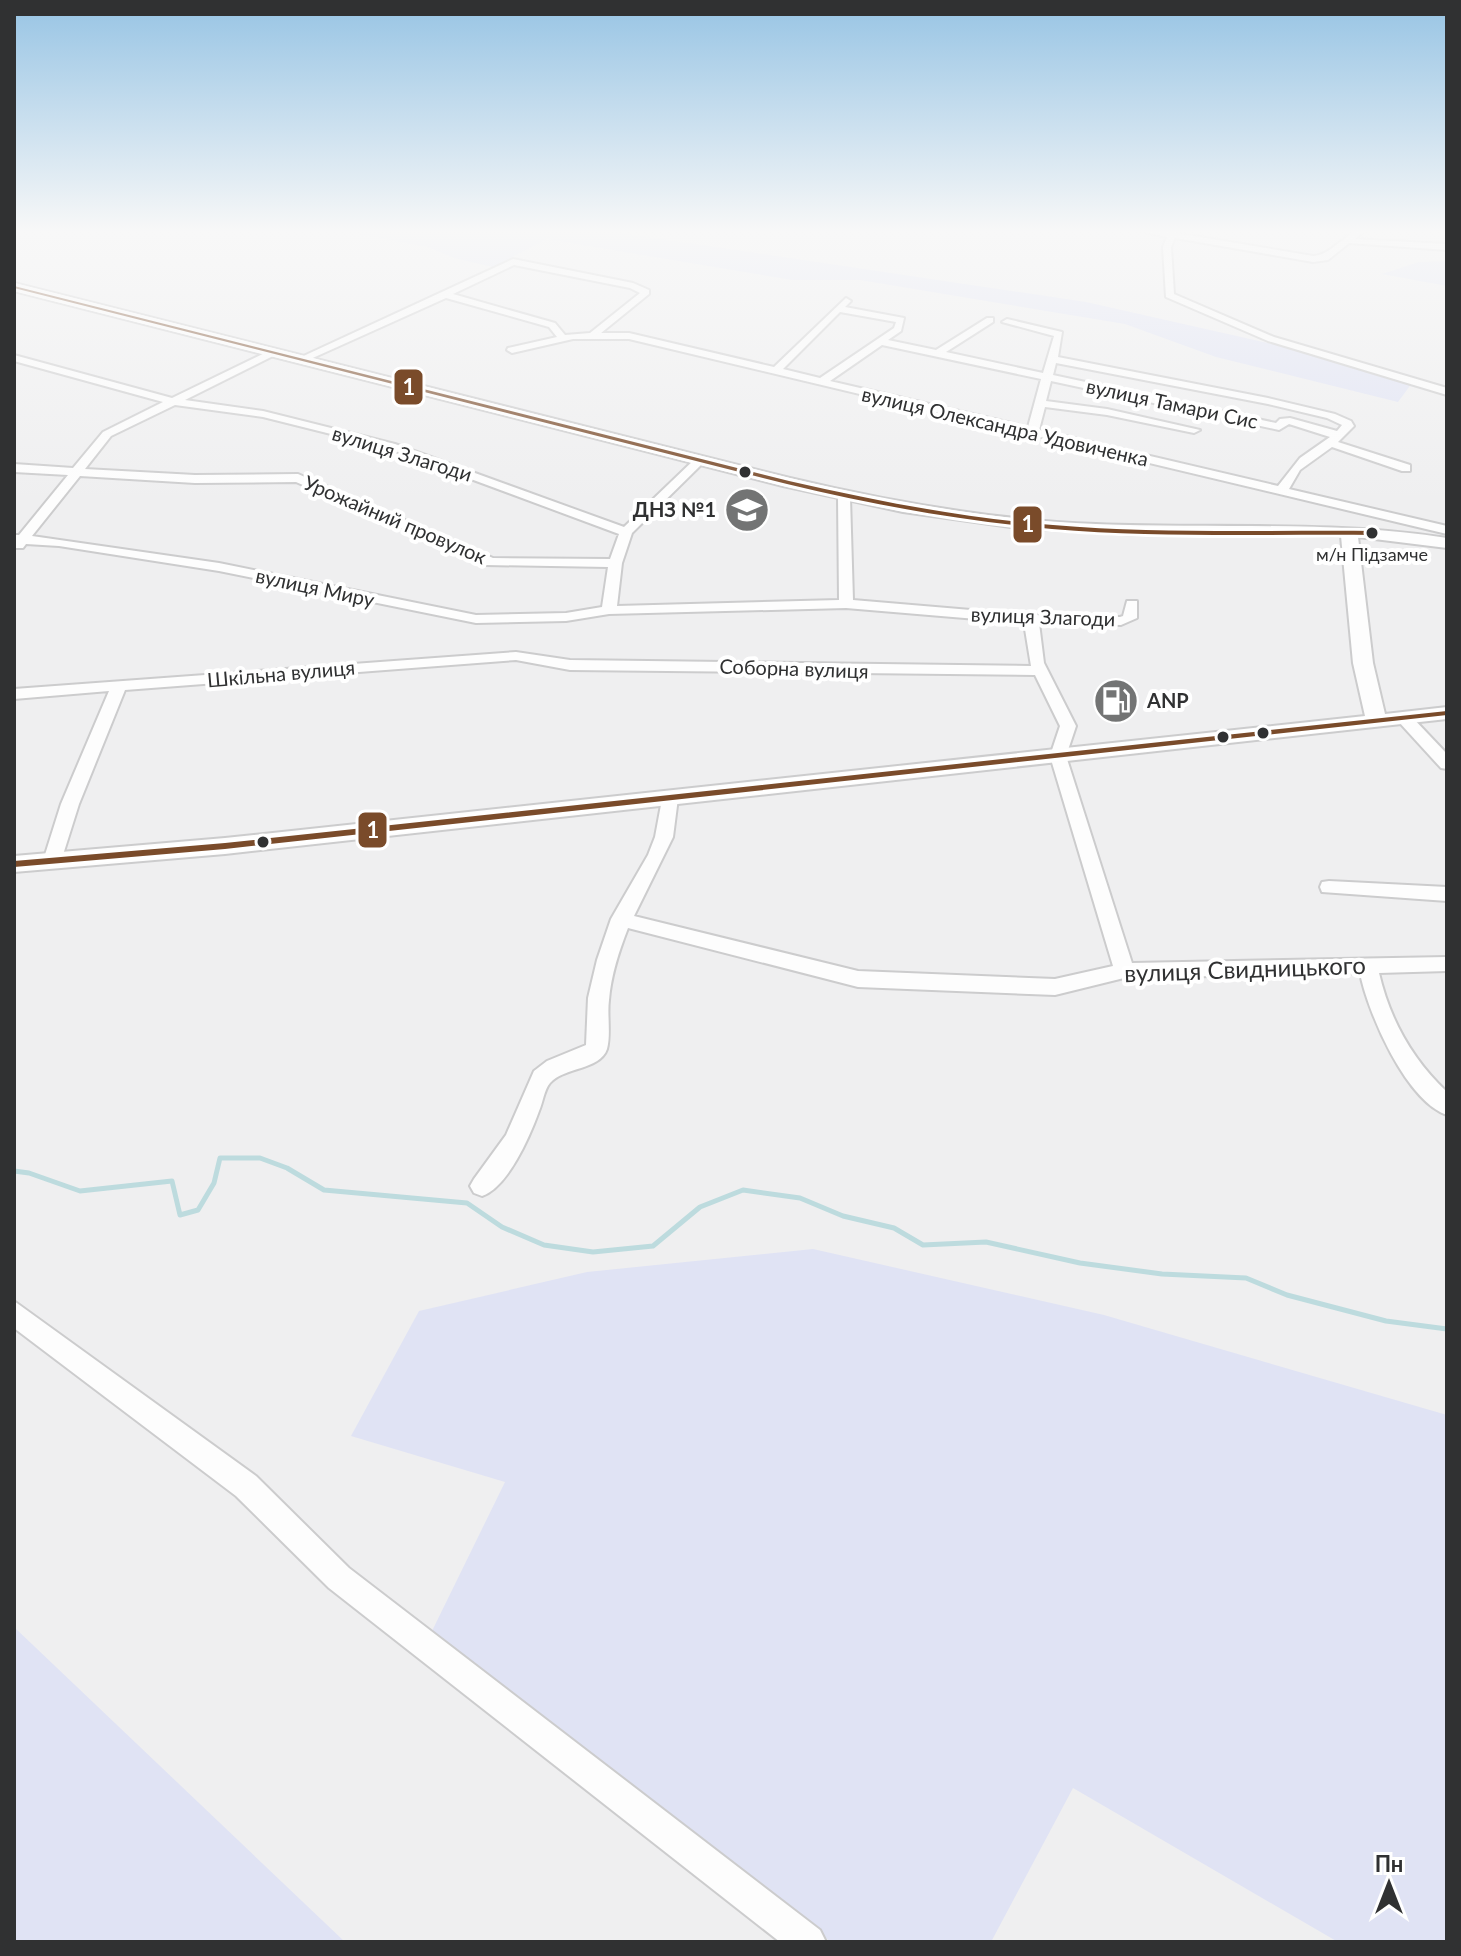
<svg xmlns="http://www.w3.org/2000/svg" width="1461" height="1956" font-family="Lato,sans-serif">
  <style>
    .green { fill: #e0e3f4 }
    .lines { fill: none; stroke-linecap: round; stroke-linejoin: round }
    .stream { stroke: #bddbde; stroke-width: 5 }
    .minor-casing { stroke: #cccccd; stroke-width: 4 }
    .major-casing { stroke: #cccccd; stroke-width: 4 }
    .minor { fill: #fdfdfd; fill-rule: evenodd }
    .major { fill: #fdfdfd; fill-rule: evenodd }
    .bus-1-casing { stroke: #fff; stroke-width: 6 }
    .bus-1 { fill: #7a4b2a; fill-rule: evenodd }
    .bus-dot { fill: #303132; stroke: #fff; stroke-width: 3 }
    .labels { text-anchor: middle; stroke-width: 8; stroke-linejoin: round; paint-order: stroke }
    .far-bus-label { font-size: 18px; fill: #303132; stroke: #fff }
    .far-street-label { font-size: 20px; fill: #303132; stroke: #fff }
    .far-poi-label { font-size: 20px; font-weight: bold; fill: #303132; stroke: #fff; text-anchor: end }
    .street-label { font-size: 24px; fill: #303132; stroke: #fff }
    .line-badge { stroke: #fff; stroke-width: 3 }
    .badge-label { font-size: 22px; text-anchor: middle; font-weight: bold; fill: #fff }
  </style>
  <rect width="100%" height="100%" fill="#efeff0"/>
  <!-- green -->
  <g class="green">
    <polygon points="332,229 595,229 1086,302 1338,359 1412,383 1398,402 1216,357 1125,324 860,280 792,280 547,239 493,267 454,258 428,247"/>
    <polygon points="1447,261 1447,286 1382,274 1419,262"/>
    <polygon points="813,1249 1104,1315 1447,1415 1447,1942 1338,1942 1073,1788 991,1942 831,1942 432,1631 505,1482 351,1436 419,1311 587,1272"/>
    <polygon points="14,1627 345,1942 14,1942"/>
  </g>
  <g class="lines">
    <!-- stream -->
    <polyline class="stream" points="14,1171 29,1173 80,1191 172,1181 180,1215 198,1210 214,1183 220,1158 260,1158 287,1168 324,1190 467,1203 502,1227 544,1245 593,1252 653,1246 700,1207 743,1190 800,1198 843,1216 894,1228 923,1245 986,1242 1080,1263 1162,1274 1246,1278 1287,1295 1386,1321 1447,1329"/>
    <!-- minor casing -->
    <g class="minor-casing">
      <g id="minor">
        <path d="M1132,229L1169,232L1170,229H1178L1176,233L1313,256C1334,255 1346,229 1367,229L1355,239L1447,244V250L1349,243L1328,260L1313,262L1175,238L1171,247L1174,294L1274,337L1447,388V395L1268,341L1166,297L1163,247L1167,237Z"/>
        <path d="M513,259L633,283L649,290V294L601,333H629L774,367L846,298L851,301L845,307L904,318L901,331L888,340L936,350L987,318H993V322L946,352L1043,373L1054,336L1002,322L1007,319L1062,332L1058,357L1268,398L1335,414L1351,421L1354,426L1338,442L1410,465V471H1402L1332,447L1300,470L1289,489L1447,526V534L629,339H573L512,353L507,350L508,348L557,337L549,327L446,298L306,361L297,359ZM514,265L630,288L640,293L590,333L565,335L555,323L453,294ZM840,312L896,322L894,328L820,378L783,369ZM882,345L1041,379L1028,427L830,381ZM1056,363L1268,404L1327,418L1342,425L1337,431L1290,418L1280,419L1276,423L1053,375ZM1051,381L1279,430L1289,424L1330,437L1300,458L1278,486L1039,430L1045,407L1107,415L1194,433L1200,430L1107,409L1046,401Z"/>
        <path d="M273,349L278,352L277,354L185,400L263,411L395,444L624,527L696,458H704V462L632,533L622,563L617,606L839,600L838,497L844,493L850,497L853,600L1031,615L1120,617L1123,616L1127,601H1137V618L1121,625L1039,623L1044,663L1076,726L1066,756L1132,963L1447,957V971L1379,973C1390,1020 1412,1059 1447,1092V1115C1406,1101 1368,1013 1360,973L1124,978L1055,995L858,987L628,928C619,951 611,975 609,1000C607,1015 611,1034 607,1049C600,1070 564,1067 550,1083C544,1090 543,1102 539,1111C530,1136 508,1187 482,1196L474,1193L470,1186L474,1179L506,1135L534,1071L547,1061L586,1045L588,998L597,960L611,919L648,855L655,837L663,794H675L678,798L673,837L634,916L858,971L1055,979L1113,966L1050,756L1060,726L1035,675L570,670L516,660L125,690L79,804L61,861L58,865H46L43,861L61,804L109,691L14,699V689L516,652L570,660L1031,666L1024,623L846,608L609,614L566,621L476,623L219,571L59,546L26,544L23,548H14V535H19L68,475L14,472V464L73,468L103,432L163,402L14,361V355L172,398ZM175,405L263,417L387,448L619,534L610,559L493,558L298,474L195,475L85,469L111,436ZM80,476L195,483L296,482L486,565L608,567L602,607L566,613L476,615L219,563L32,536Z"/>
        <polygon points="1404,713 1410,715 1447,754 1447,769 1441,768 1398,721 1396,718"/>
        <polygon points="1329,881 1447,887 1447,901 1322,892 1320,887 1322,882"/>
        <polygon points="14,1301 256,1476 349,1568 820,1930 826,1942 780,1942 329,1588 236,1496 14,1328"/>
      </g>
    </g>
    <!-- major casing -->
    <g class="major-casing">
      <path id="major" d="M14,283L790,478C890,502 992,520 1096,524C1213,529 1330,520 1447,538V548L1358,537L1373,663L1385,714L1447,707V719L225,854L14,872V856L225,838L1365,716L1353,663L1341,536L1139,535L1018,528L903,512L783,486L14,291Z"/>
    </g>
    <!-- minor -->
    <use href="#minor" class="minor"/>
    <!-- major -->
    <use href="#major" class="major"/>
    <!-- bus-1 casing -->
    <g class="bus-1-casing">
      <g id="bus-1">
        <path d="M14,286L789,481C876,501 964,518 1053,525C1160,534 1268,530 1375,531L1378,533L1375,535C1267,534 1159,538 1052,529C962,521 874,505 787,484L14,288Z"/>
        <polygon points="1447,711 1447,715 225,849 14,867 14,861 225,843"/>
      </g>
    </g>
    <!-- bus-1 -->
    <use href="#bus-1" class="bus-1"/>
  </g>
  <!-- sky -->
  <linearGradient id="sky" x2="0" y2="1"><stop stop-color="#97c4e4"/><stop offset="0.46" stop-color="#f8f8f8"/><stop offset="1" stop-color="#f8f8f8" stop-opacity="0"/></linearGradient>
  <rect width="1461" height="503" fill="url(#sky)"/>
  <!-- icons -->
  <defs>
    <g id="school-disc" transform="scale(2.3)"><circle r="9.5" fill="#737474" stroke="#fff"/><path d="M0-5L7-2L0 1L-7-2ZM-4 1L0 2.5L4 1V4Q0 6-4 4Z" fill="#fff"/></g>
    <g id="fuel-disc" transform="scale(2.3)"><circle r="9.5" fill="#737474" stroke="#fff"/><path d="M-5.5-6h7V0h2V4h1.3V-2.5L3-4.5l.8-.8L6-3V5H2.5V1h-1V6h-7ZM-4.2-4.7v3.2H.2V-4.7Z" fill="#fff"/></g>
  </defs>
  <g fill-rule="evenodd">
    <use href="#school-disc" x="747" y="510"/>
    <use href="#fuel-disc" x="1116" y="701"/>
  </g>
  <!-- markers -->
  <g class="bus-dot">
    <circle cx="745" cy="472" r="7"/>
    <circle cx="1372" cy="533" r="7"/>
    <circle cx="1263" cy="733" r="7"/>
    <circle cx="1223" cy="737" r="7"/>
    <circle cx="263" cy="842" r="7"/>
  </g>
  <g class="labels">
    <!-- far-bus labels -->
    <g class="far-bus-label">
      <text x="1372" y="561">м/н Підзамче</text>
    </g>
    <!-- far-street labels -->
    <g class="far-street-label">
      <text transform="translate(1172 404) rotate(12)" y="7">вулиця Тамари Сис</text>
      <text transform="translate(1005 427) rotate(13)" y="7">вулиця Олександра Удовиченка</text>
      <text transform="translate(402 454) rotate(17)" y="7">вулиця Злагоди</text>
      <text transform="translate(395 520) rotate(23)" y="7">Урожайний провулок</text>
      <text transform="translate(315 588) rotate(12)" y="7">вулиця Миру</text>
      <text transform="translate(1043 617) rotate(2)" y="7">вулиця Злагоди</text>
      <text transform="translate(794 669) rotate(2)" y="7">Соборна вулиця</text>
      <text transform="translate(281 674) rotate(-5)" y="7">Шкільна вулиця</text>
    </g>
    <!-- far-poi labels -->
    <g class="far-poi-label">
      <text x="716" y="517">ДНЗ №1</text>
      <text x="1147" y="708" text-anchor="start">ANP</text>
    </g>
    <!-- street labels -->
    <g class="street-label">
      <text transform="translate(1245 970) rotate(-2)" y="8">вулиця Свидницького</text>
    </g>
  </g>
  <g class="line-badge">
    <rect x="393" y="368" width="31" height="38" rx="8" fill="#7a4b2a"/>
    <rect x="1012" y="505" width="31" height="39" rx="8" fill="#7a4b2a"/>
    <rect x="357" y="811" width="31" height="38" rx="8" fill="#7a4b2a"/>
  </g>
  <g class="badge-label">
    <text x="409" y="395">1</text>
    <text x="1028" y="532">1</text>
    <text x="373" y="838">1</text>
  </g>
  <!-- border -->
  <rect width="1461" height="1956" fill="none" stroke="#303132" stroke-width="32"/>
  <!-- north arrow -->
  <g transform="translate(1389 1884)" stroke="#ffffff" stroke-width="6" paint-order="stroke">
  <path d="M0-6L14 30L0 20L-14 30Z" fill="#303132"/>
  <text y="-12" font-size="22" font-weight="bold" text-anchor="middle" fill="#303132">Пн</text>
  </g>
</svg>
